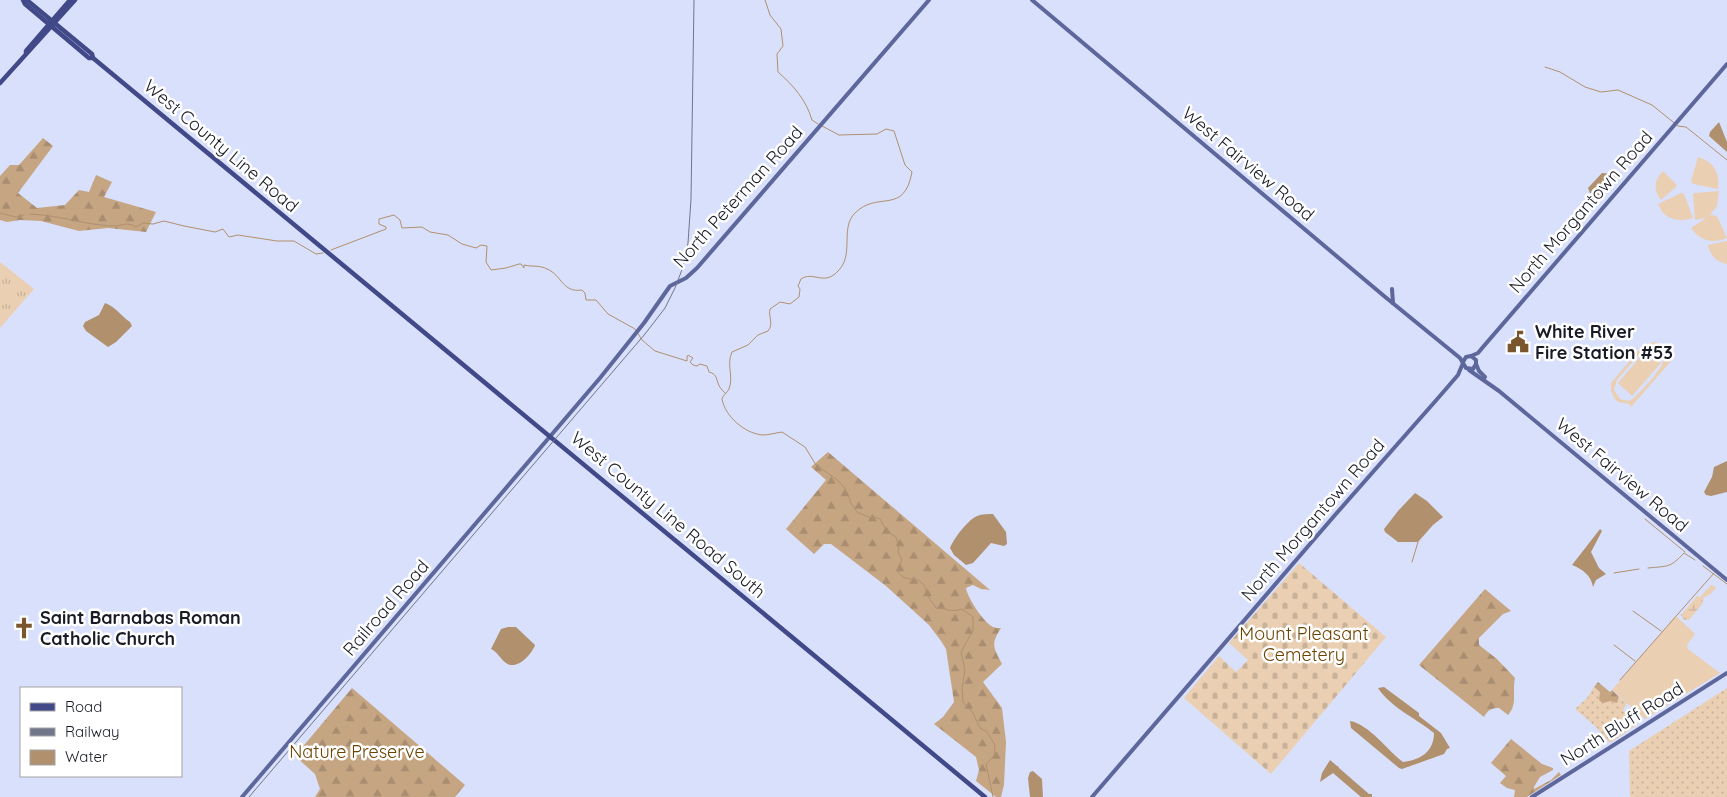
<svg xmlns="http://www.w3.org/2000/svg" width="1727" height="797" font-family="Quicksand,sans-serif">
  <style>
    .grass { fill: url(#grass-dots) }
    .forest { fill: url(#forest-firs) }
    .wetland { fill: url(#wetland-marsh) }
    .cemetery { fill: url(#cemetery-stones) }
    .park { fill: url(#park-tufts) }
    .garden { fill: #eacfb2; fill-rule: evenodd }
    .water { fill: #b0906d }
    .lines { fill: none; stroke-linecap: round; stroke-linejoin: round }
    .stream { stroke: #b0906d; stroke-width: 1 }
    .secondary { stroke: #5d679b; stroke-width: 4 }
    .primary { stroke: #414988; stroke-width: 4.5 }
    .rail { stroke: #72768a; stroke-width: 1 }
    .labels { text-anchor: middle; stroke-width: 5; stroke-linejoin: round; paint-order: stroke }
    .street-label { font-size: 18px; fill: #181a26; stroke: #fff }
    .poi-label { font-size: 18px; font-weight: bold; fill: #181a26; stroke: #fff; text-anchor: start }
    .park-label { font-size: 18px; fill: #6c4200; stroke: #fff }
  </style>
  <defs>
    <pattern id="grass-dots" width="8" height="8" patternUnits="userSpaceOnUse" patternTransform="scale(1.25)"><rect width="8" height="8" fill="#eacfb2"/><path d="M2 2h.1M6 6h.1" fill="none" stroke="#c8b199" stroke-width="1.8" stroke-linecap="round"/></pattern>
    <pattern id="forest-firs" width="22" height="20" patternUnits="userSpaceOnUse" patternTransform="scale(1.25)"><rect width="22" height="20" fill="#c6a582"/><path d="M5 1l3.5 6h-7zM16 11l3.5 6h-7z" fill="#a98d70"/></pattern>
    <pattern id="wetland-marsh" width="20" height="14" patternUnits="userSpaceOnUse" patternTransform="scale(1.25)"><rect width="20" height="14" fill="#eacfb2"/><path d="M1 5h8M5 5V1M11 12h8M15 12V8" fill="none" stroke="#c8b199"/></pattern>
    <pattern id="cemetery-stones" width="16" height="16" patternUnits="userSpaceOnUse" patternTransform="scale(1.25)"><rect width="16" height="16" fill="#eacfb2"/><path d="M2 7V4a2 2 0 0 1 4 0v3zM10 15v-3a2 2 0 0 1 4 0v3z" fill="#c8b199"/></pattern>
    <pattern id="park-tufts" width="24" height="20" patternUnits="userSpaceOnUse" patternTransform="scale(1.25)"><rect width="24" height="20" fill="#eacfb2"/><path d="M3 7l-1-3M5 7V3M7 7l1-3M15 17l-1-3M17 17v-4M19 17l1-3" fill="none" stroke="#c8b199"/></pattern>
  </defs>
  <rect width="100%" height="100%" fill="#d9e0fc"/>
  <!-- grass -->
  <g class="grass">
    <polygon points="1594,687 1611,701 1618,701 1619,697 1627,703 1623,711 1638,724 1610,743 1595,726 1575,709 1587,698"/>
    <polygon points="1727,688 1727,797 1630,797 1629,751"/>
  </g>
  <!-- forest -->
  <g class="forest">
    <polygon points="43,138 53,146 18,193 37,208 65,205 79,190 89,192 96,175 112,182 104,197 156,212 146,232 108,228 79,231 41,221 20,220 7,222 0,220 0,176 10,165 19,165"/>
    <path d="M828,452L990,590L981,589L973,585L966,588C967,597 984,623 993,627C995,628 998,628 1001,628C990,645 994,648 1002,664L983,682L1002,708L1006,742L1004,785L1001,797H996L976,781L979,770L976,757L934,724L943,717L954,702L946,649L941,641L929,625L886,586L831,544H824L814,554L786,529L826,480L811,467Z"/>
    <path d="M1485,589L1511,611L1503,614L1479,638V645L1497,659L1515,678C1512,691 1518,705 1508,715L1499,708C1491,708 1488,710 1484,717L1419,665Z"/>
    <polygon points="1598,682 1610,692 1612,690 1619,697 1617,703 1611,701 1603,703 1599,700 1600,692 1594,687"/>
    <polygon points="352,688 465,785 455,797 315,797 320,789 315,774 295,756"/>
    <polygon points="1511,739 1542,764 1553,768 1553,770 1540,777 1534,787 1534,789 1551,780 1559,772 1561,775 1527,797 1514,797 1515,790 1507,788 1500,783 1506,776 1491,763"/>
  </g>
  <!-- wetland -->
  <path class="wetland" d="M1711,585L1716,587C1713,592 1710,595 1704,597L1702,604L1689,620H1684L1681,615L1697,596L1700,597Z"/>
  <!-- cemetery -->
  <polygon class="cemetery" points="1299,563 1386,637 1271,774 1184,698 1219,656 1236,672 1248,660 1229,643"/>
  <!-- park -->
  <polygon class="park" points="0,262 34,289 0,328"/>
  <!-- garden -->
  <g class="garden">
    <path d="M1698,157C1714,162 1720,173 1718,189L1693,184L1691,181Z"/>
    <path d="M1663,171L1677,185L1676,187L1661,200C1653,190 1654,180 1663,171Z"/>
    <path d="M1719,191L1717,206L1710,215L1717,216L1727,238C1713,244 1700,241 1691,228L1706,218L1695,220L1693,195L1694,193Z"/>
    <path d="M1681,193L1684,194L1693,218C1677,223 1664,219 1658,204Z"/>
    <path d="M1727,241V264C1717,262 1710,256 1708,245Z"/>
    <path d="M1654,342C1662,344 1667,349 1668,358L1672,360L1631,407L1629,404L1618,402L1614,398L1611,391V383L1642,346ZM1649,346C1655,346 1660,347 1663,352C1670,364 1642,389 1634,398L1628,401L1620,399L1614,390L1617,380L1643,350Z"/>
    <polygon points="1646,350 1661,363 1632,396 1618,383"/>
    <polygon points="1676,616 1695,634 1687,645 1688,649 1720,673 1645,719 1612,690"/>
  </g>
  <!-- water -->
  <g class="water">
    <polygon points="1719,122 1727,142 1727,152 1709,136 1710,132"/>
    <polygon points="1602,173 1615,174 1618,176 1600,195 1596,196 1590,193 1588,188"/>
    <path d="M105,303C116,307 121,316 130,322L132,326L116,342L108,347L86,331L83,326L85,322L99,315Z"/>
    <polygon points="1727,461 1727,492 1711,496 1706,495 1704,492 1712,477 1714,467"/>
    <polygon points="1415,493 1427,501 1443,517 1433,525 1418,542 1398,542 1385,532 1384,529 1398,511"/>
    <path d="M993,514L1006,532L1007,544L1004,546L991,543L973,563L966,565L954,555L950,548C954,538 968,520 977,516C982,514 988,514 993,514Z"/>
    <path d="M1600,529L1602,531L1591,552L1599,568L1606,574L1596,580L1593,587C1591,575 1582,569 1572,565Z"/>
    <path d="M508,627H516L535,645C532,654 517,671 506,663C500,659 498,652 491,649L501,629Z"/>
    <path d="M1384,687L1419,713V716L1441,733L1450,748L1447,749L1444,754L1402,769L1399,768L1351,728L1350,721C1369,724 1388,751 1403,762C1420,760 1434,752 1434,733C1417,719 1390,707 1378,688Z"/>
    <polygon points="1330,760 1337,766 1338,766 1339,768 1369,794 1372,794 1372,797 1361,797 1333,773 1320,782 1322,773"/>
    <polygon points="1033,771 1042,779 1043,797 1030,797 1028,778 1030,772"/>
  </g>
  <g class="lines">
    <!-- stream -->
    <g class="stream">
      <path d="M765,0L770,15L781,29L783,46L777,54L778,72C794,86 806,100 812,120L818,124"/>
      <polyline points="1545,67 1560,72 1585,87 1601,92 1618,90 1652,105 1678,126 1686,127 1727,160"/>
      <path d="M822,126L839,135L877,134L886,129L894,131L905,165L912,172C904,216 878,190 855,213C839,229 856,256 836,273C823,285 813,271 801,279L798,286L800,289L799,297L790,304L780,302L770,309C768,316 774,324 768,331L758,335L748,345L732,352C726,365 734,376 729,389C727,393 723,395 722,399C725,416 744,433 762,435C769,435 775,433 782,432L805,447L816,465L836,479L844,487L850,499V502L857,512L871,518L874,517L880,519L886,530L896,537L899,547L898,552L902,560L897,570C904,583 914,576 922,583C927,587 925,593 929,598C931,602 934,604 936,608C948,608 949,613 962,609L973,617V630L961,652L965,670L962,688L963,702L973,713L980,728L987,732L995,745L994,756L986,764L993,797"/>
      <polyline points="0,213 16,217 24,215"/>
      <path d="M30,214C59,215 85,225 113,226C124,226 126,221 136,227L143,223L153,224L164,221L184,226L215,232L223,229L229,237L238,235L277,241H294L316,254L323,253"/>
      <path d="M331,250L386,229V227L379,224V219L394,215L400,220L402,228L422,227L430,232L448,235L462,244L476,248L481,245L487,246L486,262L491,270L506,268L519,264H521L524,268V265C532,267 540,265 547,269C562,275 562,293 582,290L585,293L586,300H596L608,314L635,329L642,340L655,351L687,361V357L688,355L693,358L690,362L693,365L697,366L700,364L707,366L709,372C716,374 716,377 718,383C719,387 722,390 725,393"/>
      <polyline points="1645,519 1685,552"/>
      <polyline points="1412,562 1418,542"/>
      <polyline points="1703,566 1727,584"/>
      <path d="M1648,568C1668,566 1670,568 1684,553L1695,560"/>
      <polyline points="1614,573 1639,569"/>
      <polyline points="1633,611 1661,631"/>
      <polyline points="1614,645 1635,661"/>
      <polyline points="1620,680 1714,573"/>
    </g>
    <!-- secondary -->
    <g class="secondary">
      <polyline points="1032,0 1384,296 1460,358 1466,368 1473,369 1476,364 1476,360 1471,356 1466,357 1463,362"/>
      <polyline points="1392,289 1393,303"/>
      <polyline points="1471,356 1478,353 1483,347 1727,64"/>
      <polyline points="1476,364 1479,371 1485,377"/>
      <polyline points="1469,370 1499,391 1727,580"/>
      <polyline points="242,797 600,378 644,323 670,286 686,278 697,268 929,0"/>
      <polyline points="1092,797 1335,515 1439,397 1458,375 1463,363"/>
      <polyline points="1532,797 1727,673"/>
    </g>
    <!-- primary -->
    <g class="primary">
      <polyline points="23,0 25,4 89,58 93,58"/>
      <polyline points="24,1 28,1 92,54 93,58 985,797"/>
      <polyline points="26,53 26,51 70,0"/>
      <polyline points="0,83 75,0"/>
    </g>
    <!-- rail -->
    <polyline class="rail" points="249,797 645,334 665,308 675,288 683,267 688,243 691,199 694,0"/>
  </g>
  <!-- icons -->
  <defs>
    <g id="civic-bare" transform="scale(1.725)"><path d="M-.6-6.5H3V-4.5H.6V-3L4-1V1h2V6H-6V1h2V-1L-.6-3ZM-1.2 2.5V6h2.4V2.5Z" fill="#79562e" stroke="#fff" stroke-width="2.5" paint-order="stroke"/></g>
    <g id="church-bare" transform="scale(1.725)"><path d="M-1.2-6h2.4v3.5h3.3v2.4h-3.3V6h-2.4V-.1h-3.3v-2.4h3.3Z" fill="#79562e" stroke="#fff" stroke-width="2.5" paint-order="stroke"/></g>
  </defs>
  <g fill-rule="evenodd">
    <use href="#civic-bare" x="1518" y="342"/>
    <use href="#church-bare" x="24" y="628"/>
  </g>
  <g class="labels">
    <!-- street labels -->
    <g class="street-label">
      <text transform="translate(221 146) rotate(40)" y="6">West County Line Road</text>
      <text transform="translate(1248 164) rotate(40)" y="6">West Fairview Road</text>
      <text transform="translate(738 197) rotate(-48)" y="6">North Peterman Road</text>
      <text transform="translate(1581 212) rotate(-49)" y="6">North Morgantown Road</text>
      <text transform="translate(1622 475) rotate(40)" y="6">West Fairview Road</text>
      <text transform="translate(668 515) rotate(40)" y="6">West County Line Road South</text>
      <text transform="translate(1313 520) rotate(-49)" y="6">North Morgantown Road</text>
      <text transform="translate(386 608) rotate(-49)" y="6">Railroad Road</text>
      <text transform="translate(1622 724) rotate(-32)" y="6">North Bluff Road</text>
    </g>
    <!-- poi labels -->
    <g class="poi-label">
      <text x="1535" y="338">White River<tspan x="1535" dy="21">Fire Station #53</tspan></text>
      <text x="40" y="624">Saint Barnabas Roman<tspan x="40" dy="21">Catholic Church</tspan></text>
    </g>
    <!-- park labels -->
    <g class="park-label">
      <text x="1304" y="640">Mount Pleasant<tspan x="1304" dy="21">Cemetery</tspan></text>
      <text x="357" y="758">Nature Preserve</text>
    </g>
  </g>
  <!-- legend -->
  <rect x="20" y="687" width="162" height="90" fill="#ffffff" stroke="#a3a3a8"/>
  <rect x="30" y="703" width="25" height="8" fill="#414988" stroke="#a3a3a8"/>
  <text x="65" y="712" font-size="15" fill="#181a26">Road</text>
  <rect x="30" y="728" width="25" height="8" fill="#72768a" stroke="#a3a3a8"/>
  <text x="65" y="737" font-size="15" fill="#181a26">Railway</text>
  <rect x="30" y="750" width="25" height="15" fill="#b0906d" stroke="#a3a3a8"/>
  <text x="65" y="762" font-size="15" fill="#181a26">Water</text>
</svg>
